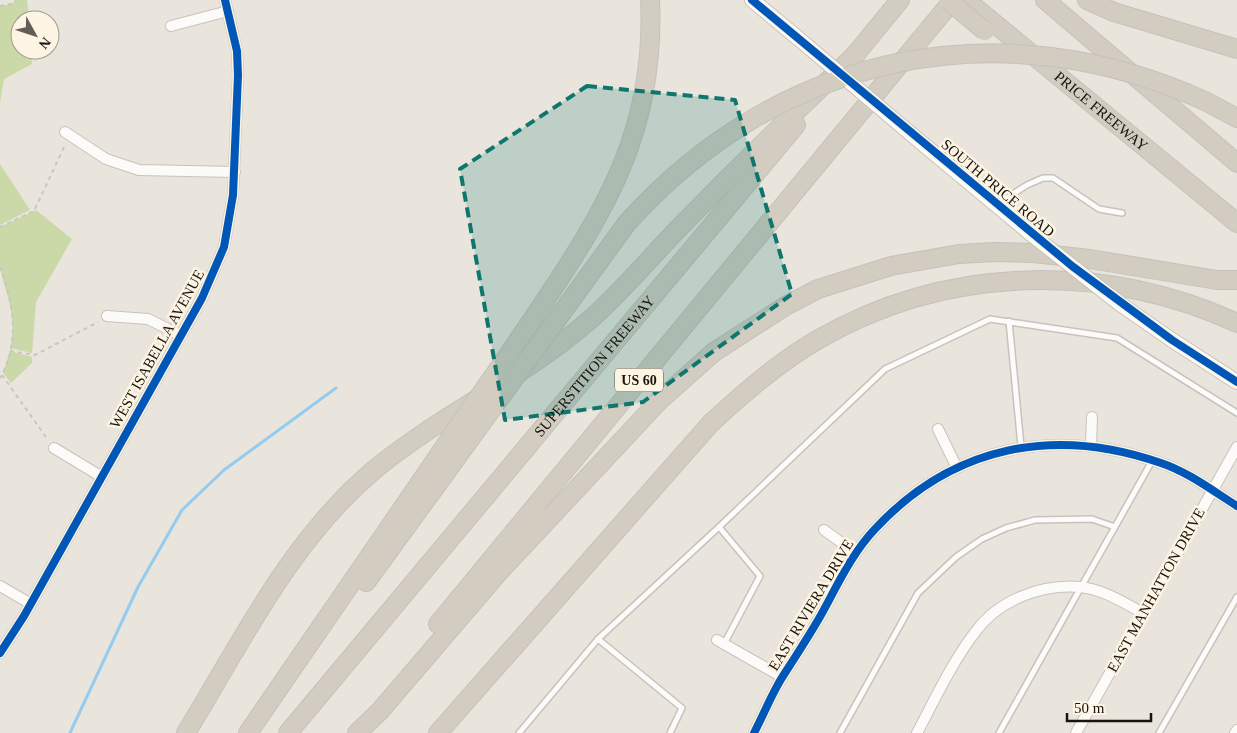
<svg xmlns="http://www.w3.org/2000/svg" width="1237" height="733" font-family="Georgia,serif">
  <style>
    .green { fill: #cbd8a7 }
    .lines { fill: none; stroke-linecap: round; stroke-linejoin: round }
    .stream { stroke: #93ccef; stroke-width: 3 }
    .lane-casing { stroke: #c7c3bc; stroke-width: 8 }
    .street-casing { stroke: #c7c3bc; stroke-width: 12 }
    .secondary-casing { stroke: #c7c3bc; stroke-width: 16 }
    .highway-casing { stroke: #c4c2be; stroke-width: 20 }
    .path { stroke: #c8c6c3; stroke-width: 2; stroke-dasharray: 4 4; stroke-linecap: butt }
    .lane { stroke: #fcfbfa; stroke-width: 5 }
    .street { stroke: #fcfbfa; stroke-width: 10 }
    .secondary { stroke: #fcfbfa; stroke-width: 14 }
    .highway { stroke: #d3ccc1; stroke-width: 18 }
    .secondary-bridge-casing { stroke: #c7c3bc; stroke-width: 16; stroke-linecap: butt }
    .highway-bridge-casing { stroke: #c4c2be; stroke-width: 20; stroke-linecap: butt }
    .secondary-bridge { stroke: #fcfbfa; stroke-width: 14 }
    .highway-bridge { stroke: #d3ccc1; stroke-width: 18 }
    .cycleway-casing { stroke: #fdf4e3; stroke-width: 11 }
    .cycleway { stroke: #0057b8; stroke-width: 8 }
    .marked { fill: #0f766e; fill-opacity: 0.2; stroke: #0f766e; stroke-width: 4; stroke-dasharray: 10 6; stroke-linejoin: round }
    .labels { text-anchor: middle; stroke-width: 5; stroke-linejoin: round; paint-order: stroke }
    .shield { fill: #fdf4e3; stroke: #5d584f; stroke-width: 1 }
    .shield-label { font-size: 14px; font-weight: bold; fill: #18150f }
    .street-label { font-size: 15px; fill: #18150f; stroke: #fdf4e3 }
  </style>
  <rect width="100%" height="100%" fill="#e9e5dc"/>
  <!-- green -->
  <g class="green">
    <polygon points="16,0 27,0 29,20 20,20 20,50 31,50 32,64 4,79 0,103 0,6 11,4"/>
    <polygon points="0,164 30,210 0,225"/>
    <path d="M36,210L72,239L36,302L32,353L10,348C18,316 6,297 0,267C0,255 0,240 0,227Z"/>
    <polygon points="10,351 32,357 32,363 11,383 3,373"/>
  </g>
  <g class="lines">
    <!-- stream -->
    <polyline class="stream" points="70,733 138,587 182,510 224,470 336,388"/>
    <!-- lane casing -->
    <g class="lane-casing">
      <g id="lane">
        <polyline points="996,205 1027,185 1043,178 1053,178 1099,209 1122,213"/>
        <polyline points="1009,321 1021,446"/>
        <polyline points="719,527 760,576 724,644"/>
        <polyline points="598,639 682,708 670,733"/>
        <polyline points="519,733 598,639 719,527 885,369 990,319 1117,338 1237,413"/>
        <polyline points="840,733 918,593 956,557 982,539 1006,528 1035,520 1092,519 1115,527"/>
        <polyline points="999,733 1152,461"/>
        <polyline points="1159,733 1237,597"/>
      </g>
    </g>
    <!-- street casing -->
    <g class="street-casing">
      <g id="street">
        <polyline points="171,26 228,11"/>
        <polyline points="65,132 106,159 139,170 235,172"/>
        <polyline points="107,316 148,319 180,335"/>
        <polyline points="938,429 957,468"/>
        <polyline points="1091,445 1092,417"/>
        <polyline points="54,448 102,477"/>
        <polyline points="824,530 856,553"/>
        <polyline points="0,586 31,604"/>
        <polyline points="717,640 782,677"/>
        <polyline points="0,653 24,616 202,298 224,247 233,195 238,75 237,51 225,0"/>
        <path d="M754,733C764,714 772,693 783,676C796,656 809,636 821,615C837,586 852,553 875,529C953,445 1055,426 1161,463C1188,472 1213,491 1237,506"/>
        <path d="M917,733C935,699 952,662 976,631C999,600 1041,584 1080,587C1102,589 1123,602 1143,613"/>
        <polyline points="1076,733 1237,447"/>
        <polyline points="1235,733 1237,730"/>
      </g>
    </g>
    <!-- secondary casing -->
    <g class="secondary-casing">
      <g id="secondary">
        <polyline points="752,0 799,39"/>
        <polyline points="911,134 1031,234"/>
        <polyline points="1172,340 1237,382"/>
      </g>
    </g>
    <!-- highway casing -->
    <g class="highway-casing">
      <g id="highway">
        <path id="s1" d="M966,0L1237,223"/>
        <polyline points="1045,0 1237,163"/>
        <polyline points="1087,0 1114,12 1237,49"/>
        <polyline points="850,61 900,0"/>
        <polyline points="1207,102 1237,118"/>
        <polyline points="366,582 436,486"/>
        <polyline points="438,624 953,0"/>
        <path d="M186,733C242,641 291,540 374,470C443,413 526,377 593,317C623,290 649,259 677,230C735,170 796,111 857,53"/>
        <polyline points="248,733 424,477"/>
        <path id="s2" d="M288,733L796,125"/>
        <polyline points="357,733 380,711 499,572 660,400 714,352 787,305 818,289 891,266 959,254 994,252 1033,253 1090,259 1217,280 1237,280"/>
        <path d="M438,733L711,423C745,392 779,362 819,339C947,265 1103,262 1237,323"/>
      </g>
    </g>
    <!-- path -->
    <g class="path">
      <polyline points="0,6 11,4 16,0"/>
      <polyline points="0,227 34,211 65,145"/>
      <path d="M0,267C14,301 20,345 0,378"/>
      <polyline points="10,351 35,355 98,322"/>
      <polyline points="2,375 48,440"/>
    </g>
    <!-- lane -->
    <use href="#lane" class="lane"/>
    <!-- street -->
    <use href="#street" class="street"/>
    <!-- secondary -->
    <use href="#secondary" class="secondary"/>
    <!-- highway -->
    <use href="#highway" class="highway"/>
    <!-- secondary-bridge casing -->
    <g class="secondary-bridge-casing">
      <g id="secondary-bridge">
        <polyline points="799,39 911,134"/>
        <polyline points="1031,234 1120,304 1172,340"/>
      </g>
    </g>
    <!-- highway-bridge casing -->
    <g class="highway-bridge-casing">
      <g id="highway-bridge">
        <polyline points="948,0 985,31"/>
        <path d="M424,477C462,420 502,365 540,308C608,207 656,127 650,0"/>
        <path d="M436,486L627,223C779,53 1001,7 1207,102"/>
      </g>
    </g>
    <!-- secondary-bridge -->
    <use href="#secondary-bridge" class="secondary-bridge"/>
    <!-- highway-bridge -->
    <use href="#highway-bridge" class="highway-bridge"/>
    <!-- cycleway casing -->
    <g class="cycleway-casing">
      <g id="cycleway">
        <polyline points="752,0 1072,266 1172,340 1237,382"/>
        <polyline points="0,653 24,616 202,298 224,247 233,195 238,75 237,51 225,0"/>
        <path d="M754,733C764,714 772,693 783,676C796,656 809,636 821,615C837,586 852,553 875,529C953,445 1055,426 1161,463C1188,472 1213,491 1237,506"/>
      </g>
    </g>
    <!-- cycleway -->
    <use href="#cycleway" class="cycleway"/>
  </g>
  <!-- marked area -->
  <path class="marked" d="M587,86L735,100L792,294L643,402L505,420L460,169Z"/>
  <g class="labels">
    <!-- shield labels -->
    <rect class="shield" x="615" y="368.5" width="48" height="23" rx="4"/>
    <g class="shield-label">
      <text x="639" y="385">US 60</text>
    </g>
    <!-- street labels -->
    <g class="street-label">
      <text dy="5" stroke="none"><textPath href="#s1" startOffset="175">PRICE FREEWAY</textPath></text>
      <text transform="translate(998 188) rotate(40)" y="5">SOUTH PRICE ROAD</text>
      <text transform="translate(157 349) rotate(-61)" y="5">WEST ISABELLA AVENUE</text>
      <text dy="5" stroke="none"><textPath href="#s2" startOffset="478">SUPERSTITION FREEWAY</textPath></text>
      <text transform="translate(1156 590) rotate(-61)" y="5">EAST MANHATTON DRIVE</text>
      <text transform="translate(811 605) rotate(-59)" y="5">EAST RIVIERA DRIVE</text>
    </g>
  </g>
  <!-- north arrow -->
  <g transform="translate(35 35) rotate(130)"><circle r="24" fill="#fdf4e3" stroke="#a19b8e"/>
  <path d="M0-4L9 19L0 12L-9 19Z" fill="#615e57"/>
  <text y="-8" font-size="14" font-weight="bold" text-anchor="middle" fill="#18150f">N</text>
  </g>
  <!-- scale -->
  <path d="M1067 713v8h84v-8" fill="none" stroke="#18150f" stroke-width="2.5"/>
  <text x="1074" y="713" font-size="15" fill="#18150f" stroke="#fdf4e3" stroke-width="4" paint-order="stroke">50 m</text>
</svg>
